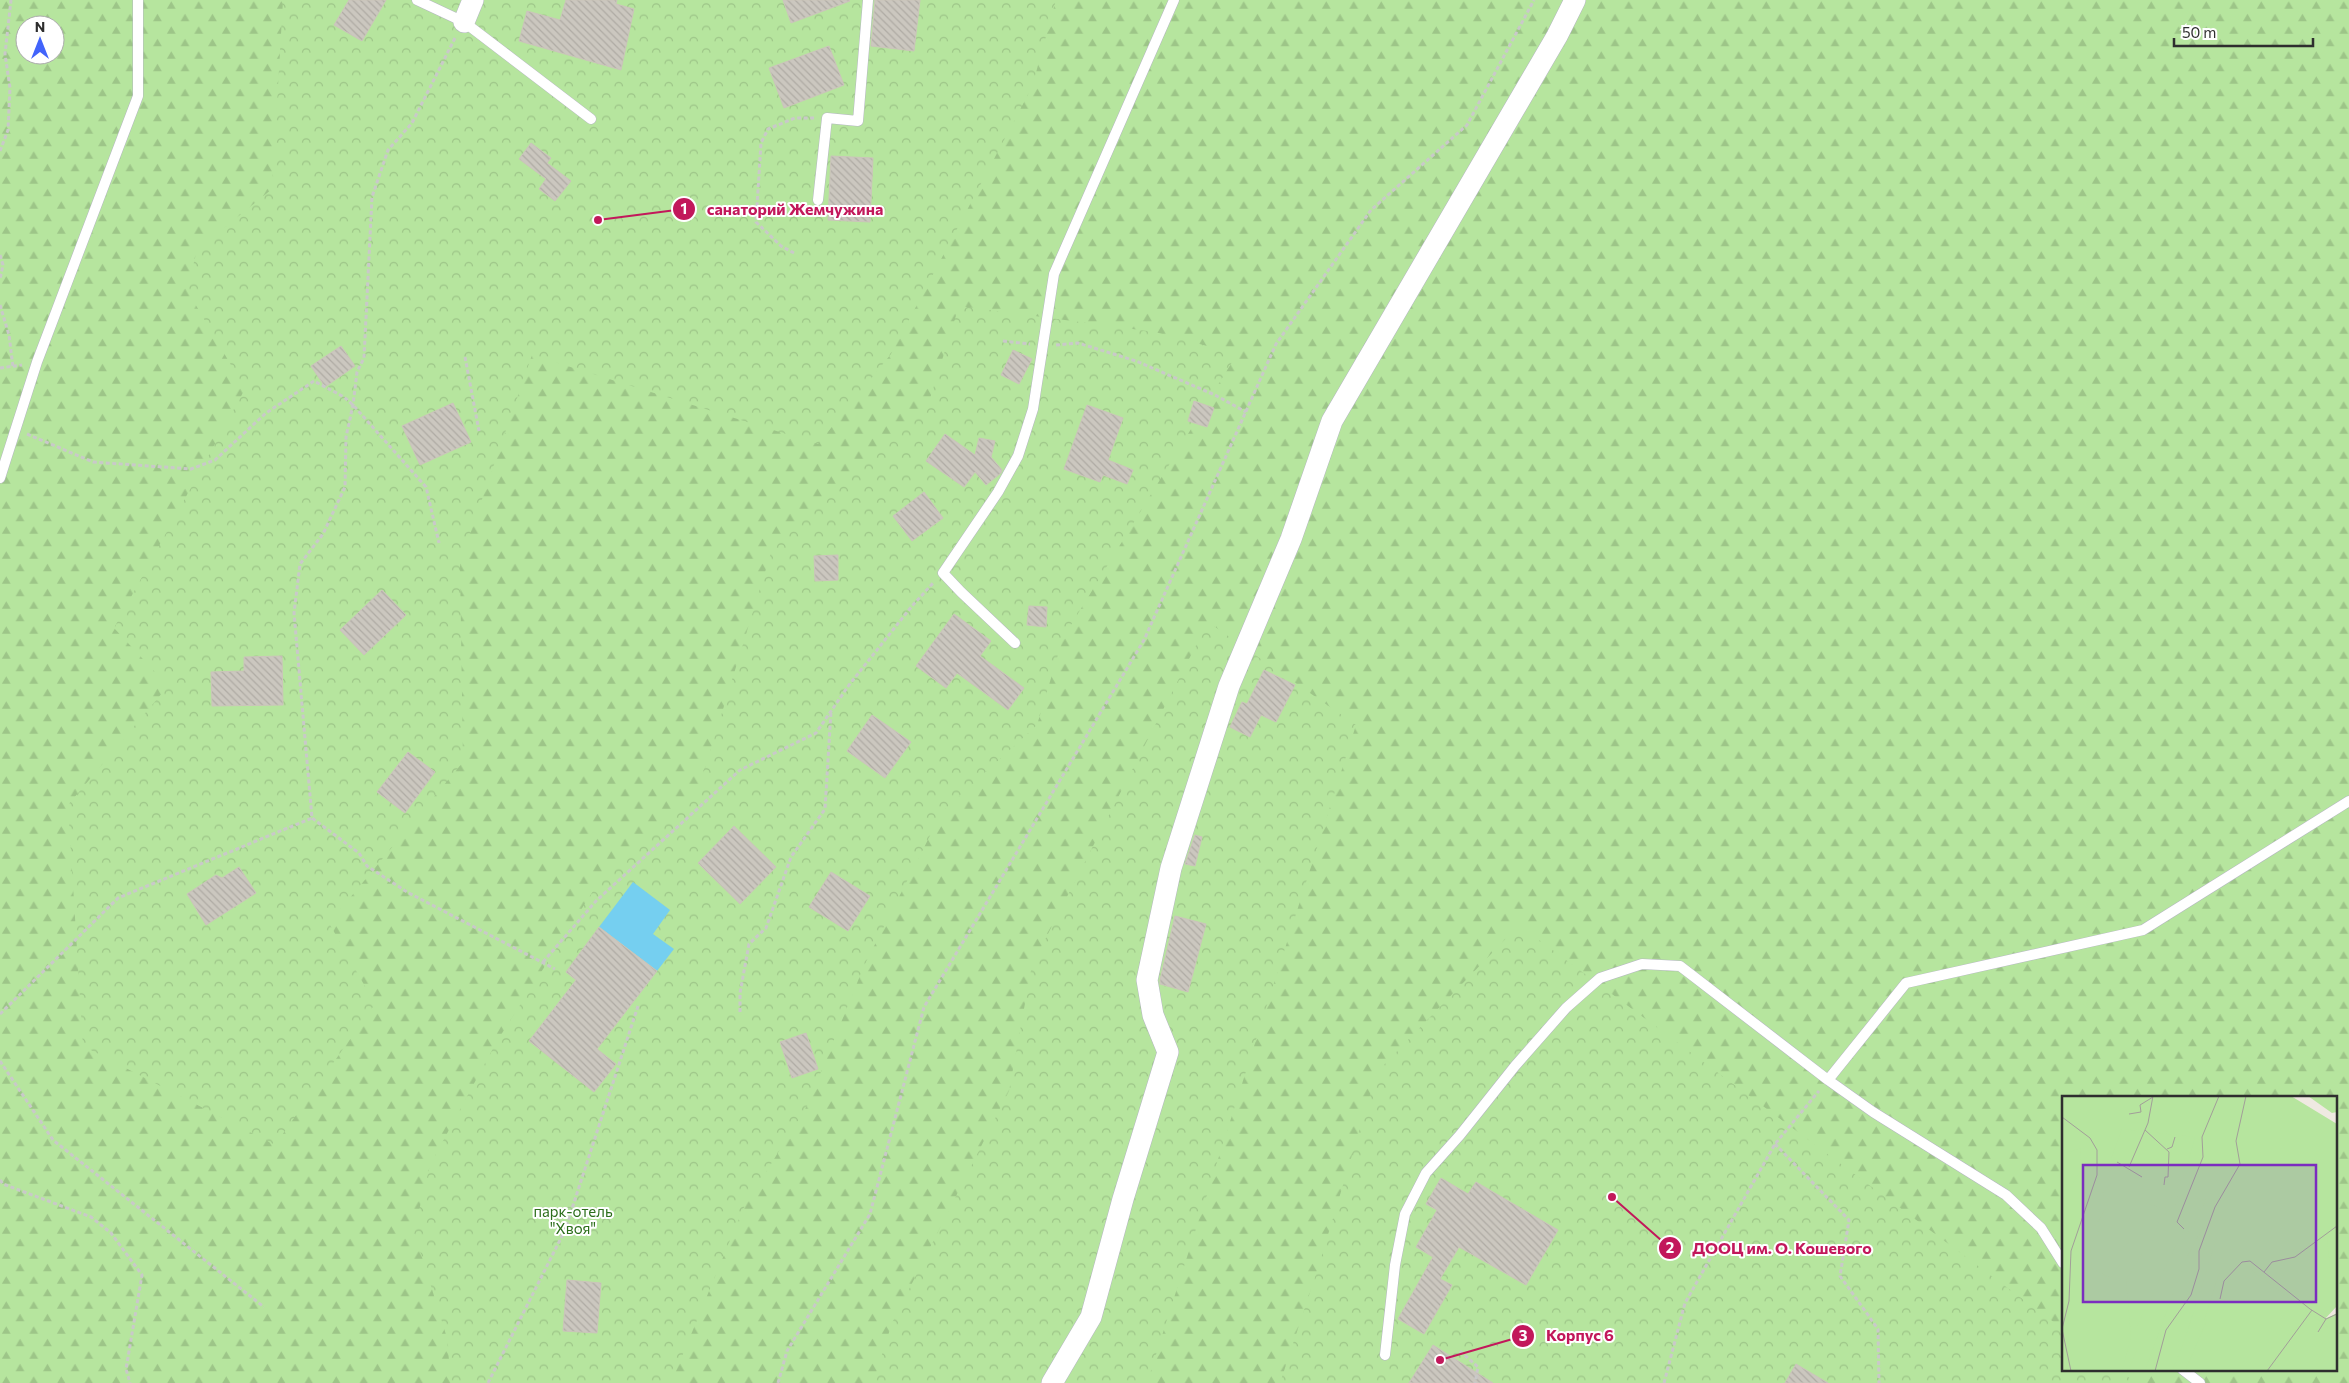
<svg xmlns="http://www.w3.org/2000/svg" width="2349" height="1383" font-family="Commissioner,sans-serif">
<style>
.forest{fill:url(#forest-firs);fill-rule:evenodd}
.park{fill:url(#park-crowns)}
.water{fill:#75cff0}
.building{fill:url(#building-back-hatch);stroke:#cbc5ba}
.lines{fill:none;stroke-linecap:round;stroke-linejoin:round}
.lane-casing{stroke:#b4b7c1;stroke-width:11}
.street-casing{stroke:#b4b7c1;stroke-width:22}
.path{stroke:#c9c9c9;stroke-width:3;stroke-dasharray:4 2.5;stroke-linecap:butt}
.lane{stroke:#fff;stroke-width:10}
.street{stroke:#fff;stroke-width:21}
.labels{text-anchor:middle;stroke-width:4;stroke-linejoin:round;paint-order:stroke}
.park-label{font-size:15px;fill:#2c6e1b;stroke:#fff}
.inset-road{fill:none;stroke:#a29e99;stroke-width:1}
.view{fill:#7b2cbf;fill-opacity:0.15;stroke:#7b2cbf;stroke-width:2.5}
.inset-edge{fill:none;stroke:#2e2e2e;stroke-width:2.5}
.leader{fill:none;stroke:#c2185b;stroke-width:2}
.callout-dot{fill:#c2185b;stroke:#fff;stroke-width:2}
.mark-label{font-size:15px;text-anchor:middle;font-weight:bold;fill:#fff}
.callout-label{font-size:16px;text-anchor:middle;font-weight:bold;fill:#c2185b;stroke:#fff;stroke-width:4;stroke-linejoin:round;paint-order:stroke}
</style>
<defs>
<pattern id="forest-firs" width="22" height="20" patternUnits="userSpaceOnUse" patternTransform="scale(1.25)"><rect width="22" height="20" fill="#b6e59e"/><path d="M5 1l3.5 6h-7zM16 11l3.5 6h-7z" fill="#9dc588"/></pattern>
<pattern id="park-crowns" width="20" height="18" patternUnits="userSpaceOnUse" patternTransform="scale(1.25)"><rect width="20" height="18" fill="#b6e59e"/><path d="M2 6a3 3 0 1 1 6 0M12 15a3 3 0 1 1 6 0" fill="none" stroke="#9dc588"/></pattern>
<pattern id="building-back-hatch" width="6" height="6" patternUnits="userSpaceOnUse" patternTransform="scale(1.25)"><rect width="6" height="6" fill="#cbc7bf"/><path d="M-1 5l2 2M0 0l6 6M5-1l2 2" fill="none" stroke="#afaba4"/></pattern>
</defs>
<rect width="100%" height="100%" fill="#efe9e1"/>
<path class="forest" d="M0,0h2349v1383h-2349zM25,25h30v30h-30zM2063,1097h272v272h-272z"/>
<path class="park" d="M283,0h773l-24,87 -141,267 -73,90 -286,-89 -72,208 3,199 -134,161 46,81 -100,141 -192,-99 -15,-241 100,-119 -54,-58 131,-239 -58,-99 10,-40 75,-61z
M959,306l196,26 82,22 -174,284 -26,87 -95,87 -78,154 -57,140 -64,103 -72,174h-220l-4,-45 -33,-107 16,-66 67,-124 105,-164 96,-86 75,-245 154,-138z
M1208,622l148,103 -209,658h-274l19,-60 117,-232 23,-126z
M1519,925l544,404v40h55l18,14h-856l38,-115 59,-196z"/>
<path class="water" d="M633,882l37,28 -17,24 21,15 -17,22 -58,-44z"/>
<path class="building" d="M349,0h37l-24,41 -28,-16z
M566,0h51l-1,4 18,5 -13,61 -102,-29 8,-30 33,9z
M783,0h66l1,1 -59,22z
M875,0h45l-6,51 -43,-5z
M829,46l15,39 -60,23 -15,-40z
M531,143l20,15 -4,5 24,18 -16,20 -16,-12 7,-10 -27,-20z
M831,156l42,2 -3,64 -42,-2z
M341,346l14,20 -30,21 -14,-21z
M1013,350l19,9 -13,25 -18,-9z
M1194,401l20,7 -7,19 -19,-6z
M453,403l18,39 -51,23 -18,-39z
M1087,405l36,13 -15,42 25,10 -6,14 -24,-9 -3,7 -36,-13z
M945,434l30,21 4,-17 16,3 -4,16 11,13 -1,3 -15,12 -11,-13 -11,15 -38,-26z
M924,492l19,26 -31,23 -19,-25z
M838,555v25l-23,1 -1,-25z
M382,590l24,25 -42,40 -24,-25z
M1029,606l18,1 -1,20 -19,-2z
M954,614l37,27 -11,15 44,32 -16,22 -51,-37 -11,15 -30,-22z
M282,656l1,49 -71,1 -1,-34 33,-1v-14z
M1264,670l31,15 -19,37 -15,-7 -11,22 -20,-10 12,-25 5,2z
M872,715l39,27 -26,36 -38,-27z
M408,752l27,20 -30,41 -28,-21z
M734,826l42,41 -36,37 -42,-41z
M1195,835l7,2 -7,29 -10,-2z
M239,867l17,26 -50,32 -19,-31 29,-19 6,3z
M831,872l39,24 -22,35 -39,-24z
M1175,916l31,8 -18,68 -28,-8v-4z
M599,927l58,44 -60,78 19,15 -22,28 -65,-51 47,-61 -10,-8z
M806,1033l12,36 -26,9 -12,-36z
M1441,1178l27,16 8,-12 82,48 -32,55 -67,-38 -19,32 12,6 -28,49 -26,-15 35,-62 -17,-10 21,-37 -11,-6z
M567,1280l34,3 -4,50 -34,-2z
M1433,1345l60,38h-84z
M1796,1364l32,19h-43z"/>
<g class="lines">
<g class="lane-casing">
<path id="lane" d="M417,0l47,22 127,97
M818,200l9,-82 31,3 10,-121
M0,478l37,-116 101,-266v-96
M1015,643l-54,-51 -18,-19 55,-81 20,-36 15,-47 21,-135 120,-274
M1828,1080l78,-97 237,-53 206,-129
M1385,1355l10,-90 10,-51 21,-41 34,-38 55,-69 51,-58 34,-30 42,-14 38,2 148,114 45,32 133,83 35,33 22,35
M2182,1369l18,14"/>
</g>
<g class="street-casing">
<path id="street" d="M464,22l9,-22
M1052,1383l39,-66 32,-118 45,-147 -15,-37 -6,-35 24,-112 58,-182 62,-147 41,-118 225,-385 18,-36"/>
</g>
<path class="path" d="M455,38l-43,85 -24,27 -16,47 -8,161 -7,14 -4,33 -7,32 -1,50 -22,47 -23,30 -6,49 18,205 47,35 8,13 40,26 148,77
M0,151l8,-21 2,-42 -5,-34 6,-54
M794,253l-13,-7 -25,-24 5,-79 7,-14 27,-11h19
M0,255l3,10 -3,14
M0,305l9,30 4,32
M1003,341l27,3
M1056,345l22,-2 58,18 79,34 31,17
M465,357l14,74
M0,368l22,-3
M27,434l66,28 98,7 24,-9 51,-47 48,-32 30,16 9,8 73,82 13,56
M543,962l53,-61 144,-131 76,-37 33,-48 63,-79 22,-24
M740,1012v-19l9,-49 17,-16 25,-71 34,-48 6,-98
M0,1014l118,-116 194,-80
M0,1061l53,79 211,167
M1775,1144l74,76 -9,56 38,53 1,54
M0,1180l3,4 88,33 20,16 31,42 -16,94 4,14
M1460,1351l18,16 -3,16
M488,1383l77,-153 73,-224
M778,1383l9,-32 83,-137 54,-207 220,-367 132,-296 95,-134 96,-85 67,-125
M1664,1383l21,-80 90,-159 44,-53"/>
<use href="#lane" class="lane"/>
<use href="#street" class="street"/>
</g>
<g class="labels">
<g class="park-label">
<text x="573" y="1217">парк-отель<tspan x="573" dy="17">"Хвоя"</tspan></text>
</g>
</g>
<g transform="translate(2062 1096)">
<rect width="275" height="275" fill="#efe9e1"/>
<path d="M0,0h229l46,28v182l-12,13 12,-6v58h-275zM246,0h29v16l-5,1z" fill="#b6e59e"/>
<path d="M60,33l73,8 -10,37 -21,35 -28,-9 -7,21v20l-13,15 4,8 -9,14 -19,-9 -2,-24 10,-12 -5,-6 13,-23 -6,-10 8,-10 2,-28zM19,52l-1,24 -18,28v-46zM116,99l28,5 -20,37 -10,8 -19,40 -20,41v24l-9,21h-6l9,-34 -5,-57 17,-28 9,-9 8,-24 15,-13zM141,131l14,10 -33,105 -12,29h-27l40,-110zM275,133v61l-6,-14 -4,-38zM172,161l103,77v37h-152l22,-51h-3l16,-49z" fill="#b6e59e"/>
<path class="inset-road" d="M67,18l12,-2 -1,-7 13,-8M0,21l28,21 7,12v25l-26,76 -2,50 -7,28 9,42M83,34l24,22 -1,25h-3l-1,8M105,53l5,-2 3,-10M55,66l25,15M67,71l19,-44 5,-27M122,133l-7,-7 26,-65 -1,-20 17,-41M202,176l8,-10 23,-5 42,-31M158,203l4,-18 18,-19 8,-1 60,48 16,10 11,-5M256,236l8,-13M93,275l11,-41 25,-35 8,-26v-18l16,-44 25,-43 -4,-23 10,-45M205,275l45,-61"/>
<path class="view" d="M21,69h233v137h-233z"/>
<rect width="275" height="275" class="inset-edge"/>
</g>
<path class="leader" d="M598 220L684 209M1612 1197L1670 1248M1440 1360L1523 1336"/>
<g class="callout-dot">
<circle cx="598" cy="220" r="5"/>
<circle cx="1612" cy="1197" r="5"/>
<circle cx="1440" cy="1360" r="5"/>
<circle cx="684" cy="209" r="12"/>
<circle cx="1670" cy="1248" r="12"/>
<circle cx="1523" cy="1336" r="12"/>
</g>
<g class="mark-label">
<text x="684" y="214">1</text>
<text x="1670" y="1253">2</text>
<text x="1523" y="1341">3</text>
</g>
<g class="callout-label">
<text x="795" y="215">санаторий Жемчужина</text>
<text x="1782" y="1254">ДООЦ им. О. Кошевого</text>
<text x="1580" y="1341">Корпус 6</text>
</g>
<g transform="translate(40 40)"><circle r="24" fill="#ffffff" stroke="#ababab"/>
<path d="M0-4L9 19L0 12L-9 19Z" fill="#4264fb"/>
<text y="-8" font-size="14" font-weight="bold" text-anchor="middle" fill="#2e2e2e">N</text>
</g>
<path d="M2174 38v8h139v-8" fill="none" stroke="#2e2e2e" stroke-width="2.5"/>
<text x="2182" y="38" font-size="15" fill="#2e2e2e" stroke="#ffffff" stroke-width="4" paint-order="stroke">50 m</text>
</svg>
